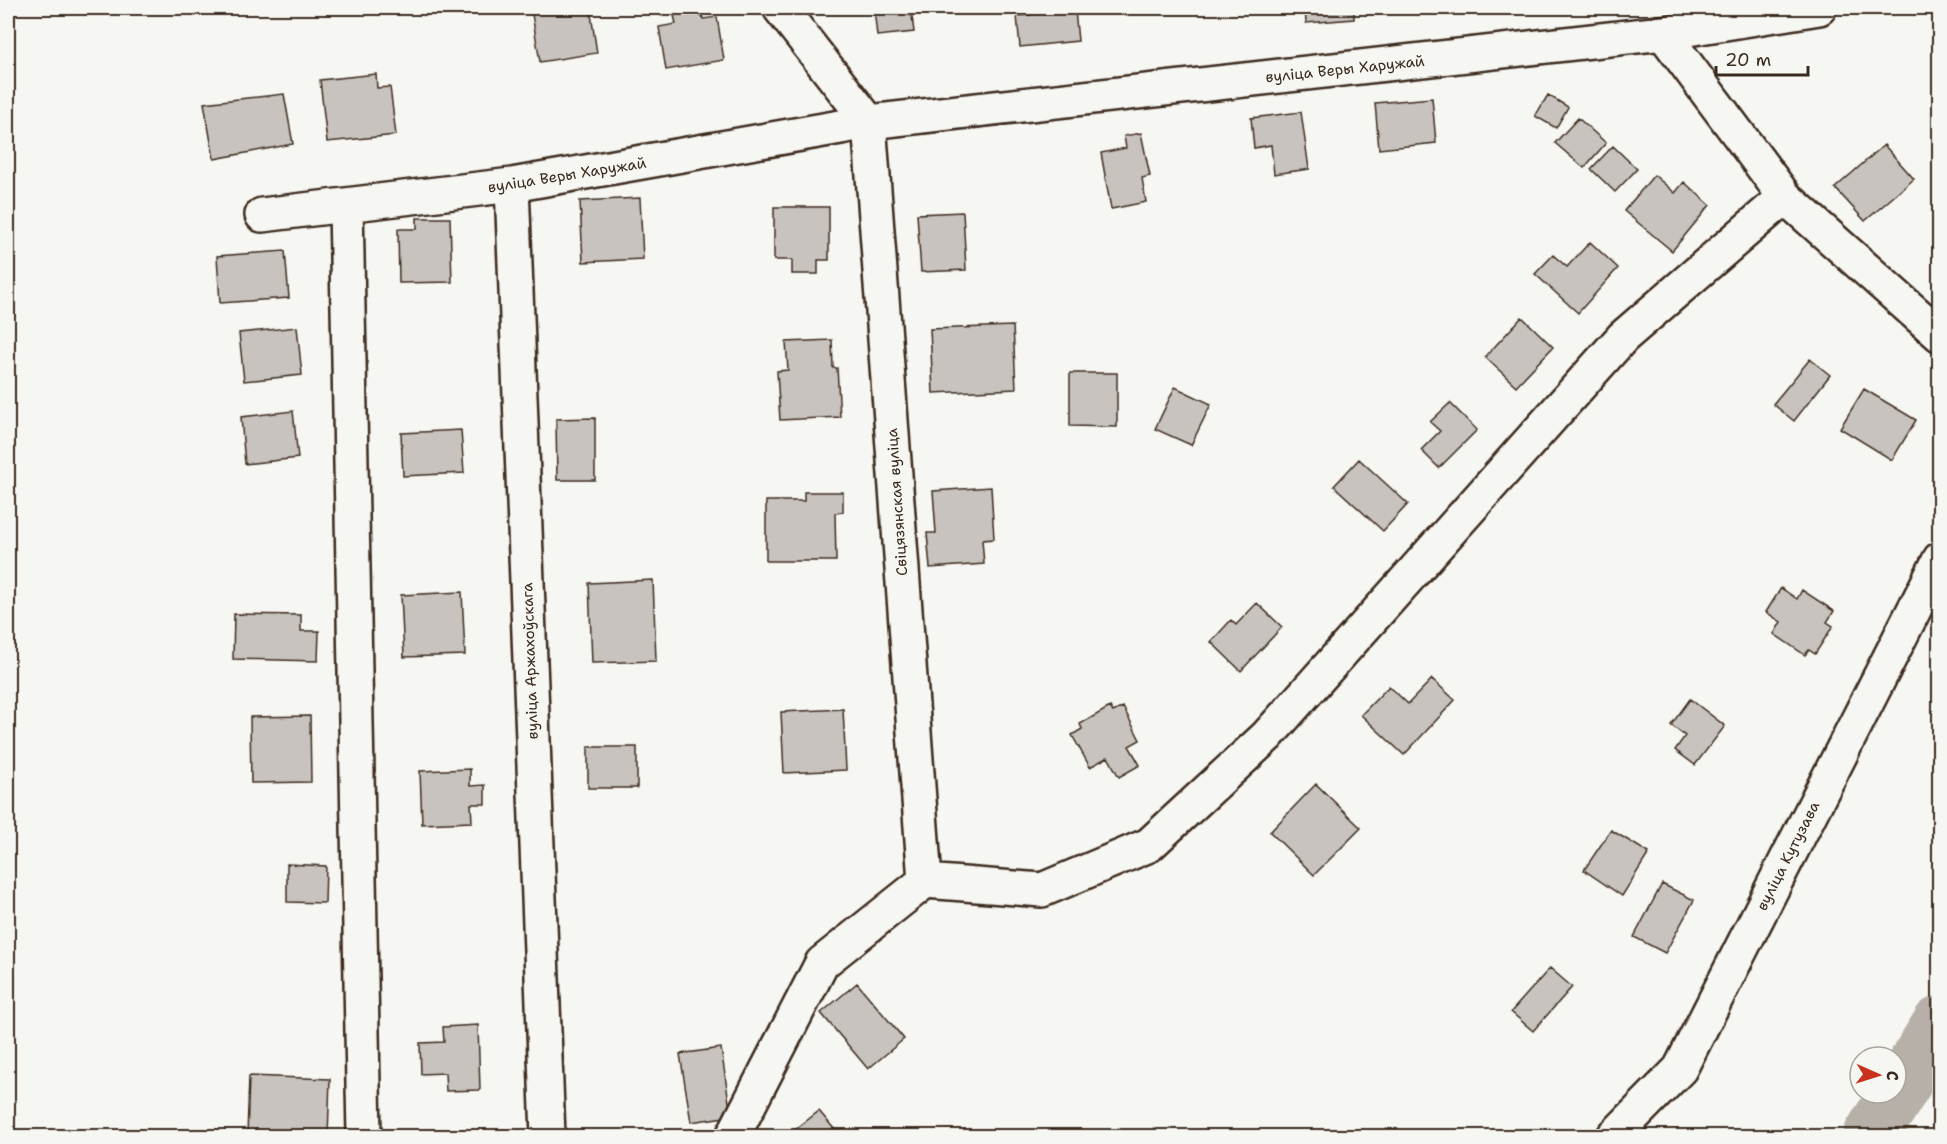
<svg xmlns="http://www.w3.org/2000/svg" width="1947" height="1144" font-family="'Shantell Sans',sans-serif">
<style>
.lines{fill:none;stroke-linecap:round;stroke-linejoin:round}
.river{stroke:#b6b0a9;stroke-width:56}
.building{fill:#c8c3be;stroke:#3b2a1e;stroke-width:1.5}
.minor-casing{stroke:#3b2a1e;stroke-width:38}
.minor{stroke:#f6f6f2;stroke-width:33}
.labels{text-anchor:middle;stroke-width:6;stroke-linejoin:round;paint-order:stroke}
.street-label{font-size:15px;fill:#3b2a1e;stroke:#f6f6f2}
</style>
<rect width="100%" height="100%" fill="#f6f6f2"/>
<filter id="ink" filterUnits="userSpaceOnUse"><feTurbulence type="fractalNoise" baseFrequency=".0167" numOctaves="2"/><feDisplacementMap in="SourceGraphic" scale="12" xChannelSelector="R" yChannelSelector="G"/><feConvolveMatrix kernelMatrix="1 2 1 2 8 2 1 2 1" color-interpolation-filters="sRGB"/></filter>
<g filter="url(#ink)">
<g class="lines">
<path class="river" d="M1871,1136l69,-112"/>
</g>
<path class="building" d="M531,8h59l7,45 -57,9z
M692,8h8l3,11 14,-2 7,43 -58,10 -7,-43 17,-3 -3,-13z
M874,8h37l3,24 -37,4z
M1044,8h19l1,3 11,-1 3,31 -58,6 -3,-31 28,-3z
M1305,8h49v11l-48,4z
M376,74l1,14 13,-1 6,48 -69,7 -7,-62z
M284,94l9,50 -79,15 -10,-56z
M1548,95l20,12 -12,21 -21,-12z
M1432,98l4,45 -57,6 -4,-46z
M1301,112l8,57 -35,5 -3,-29 -17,3 -3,-30z
M1578,118l28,25 -22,25 -29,-25z
M1141,133l9,43 -8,2 4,24 -35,7 -10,-56 25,-5 -2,-12z
M1884,145l30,34 -49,42 -30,-33z
M1613,146l24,23 -22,23 -24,-23z
M1654,175l21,18 9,-11 26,23 -38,46 -48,-40z
M640,198l3,61 -60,3 -3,-61z
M774,207h55v53h-11v14h-26v-14h-18z
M963,212l3,58 -45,2 -4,-58z
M417,218h33l2,64 -53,1 -1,-54h19z
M1590,242l28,26 -40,45 -43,-39 18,-19 14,12z
M285,251l4,47 -69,5 -3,-47z
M1522,317l31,30 -37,39 -31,-29z
M1013,326l3,63 -83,4 -3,-64z
M297,327l5,48 -58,6 -5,-48z
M832,340l1,28h4l3,49 -60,3 -3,-49 11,-1 -2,-28z
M1810,359l20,16 -36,46 -21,-17z
M1070,373h47v54l-47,-1z
M1175,387l36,17 -20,41 -36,-16z
M1864,389l52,31 -24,40 -52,-32z
M1450,403l27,27 -38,38 -18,-18 19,-19 -10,-9z
M293,411l5,47 -53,6 -4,-47z
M595,418v62h-38l-1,-61z
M461,430l3,43 -61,3 -2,-43z
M1359,459l49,45 -25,27 -49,-45z
M991,487l3,52 -12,1 2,24 -54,4 -3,-35h9l-3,-42z
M804,492h39v20l-8,1 1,48h-70v-60h38z
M653,580l3,81 -64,2 -3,-80z
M1781,588l16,11 5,-9 32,21 -7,11 6,4 -18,28 -6,-4 -4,5 -31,-21 7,-12 -15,-10z
M462,592l3,63 -61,2 -3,-62z
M1257,603l25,24 -41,44 -30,-29 20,-22 5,5z
M234,614l67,1v16h18l-1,30 -85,-2z
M1432,679l23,21 -51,55 -43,-40 28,-29 19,18z
M1690,699l35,27 -30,39 -20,-15 10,-14 -14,-11z
M1110,707l3,5 10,-5 17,33 -11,6 11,19 -21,12 -11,-20 -18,10 -18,-32 10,-6 -2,-5z
M843,709l3,61 -62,3 -3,-61z
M310,716l1,66 -60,1 -1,-66z
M588,747h49v41h-49z
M470,769v17l15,-1v19h-14l1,18 -50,2 -2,-53z
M1316,784l45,44 -47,47 -44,-43z
M1611,830l38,23 -27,43 -38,-26z
M287,864l39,2 -1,37 -38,-1z
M1662,884l32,16 -29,53 -31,-16z
M1550,968l22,19 -39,44 -22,-19z
M857,983l47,56 -36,30 -47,-56z
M478,1025l2,65 -34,1 -1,-18 -24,1 -1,-31 24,-1 -1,-15z
M721,1048l10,68 -40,6 -11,-68z
M249,1076l81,3 -2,57h-81z
M819,1111l21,25h-53z
M619,1131v5h-47v-3z"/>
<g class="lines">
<g class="minor-casing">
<path id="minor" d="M780,8l89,114 56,759
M1663,33l122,164 155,138
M512,185l36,951
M346,205l18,931
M262,215l250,-30 357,-63 794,-89 156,-25
M733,1136l89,-173 103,-82 117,9 107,-45 118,-109 356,-399 162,-140
M1614,1136l66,-67 260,-510"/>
</g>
<use href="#minor" class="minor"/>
</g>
</g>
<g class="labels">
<g class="street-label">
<text transform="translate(1345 69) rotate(-6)" y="5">вуліца Веры Харужай</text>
<text transform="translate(567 175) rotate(-9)" y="5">вуліца Веры Харужай</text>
<text transform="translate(897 502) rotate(-94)" y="5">Свіцязянская вуліца</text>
<text transform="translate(530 661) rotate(-92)" y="5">вуліца Аржахоўскага</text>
<text transform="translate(1788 856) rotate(-63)" y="5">вуліца Кутузава</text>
</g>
</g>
<rect width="1947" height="1144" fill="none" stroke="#f6f6f2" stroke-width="30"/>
<rect x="15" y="15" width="1917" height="1114" fill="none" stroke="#3b2a1e" stroke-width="2" filter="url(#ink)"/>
<g transform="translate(1878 1075) rotate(93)"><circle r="28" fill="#f6f6f2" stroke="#aba49d" stroke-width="1.5"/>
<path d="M0-4.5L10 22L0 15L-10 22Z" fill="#c8321e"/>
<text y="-9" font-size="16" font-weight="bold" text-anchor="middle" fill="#3b2a1e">С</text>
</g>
<path d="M1716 66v9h92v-9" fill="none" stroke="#3b2a1e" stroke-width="3"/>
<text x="1725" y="66" font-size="18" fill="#3b2a1e" stroke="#f6f6f2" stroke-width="4.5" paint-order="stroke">20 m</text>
</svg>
